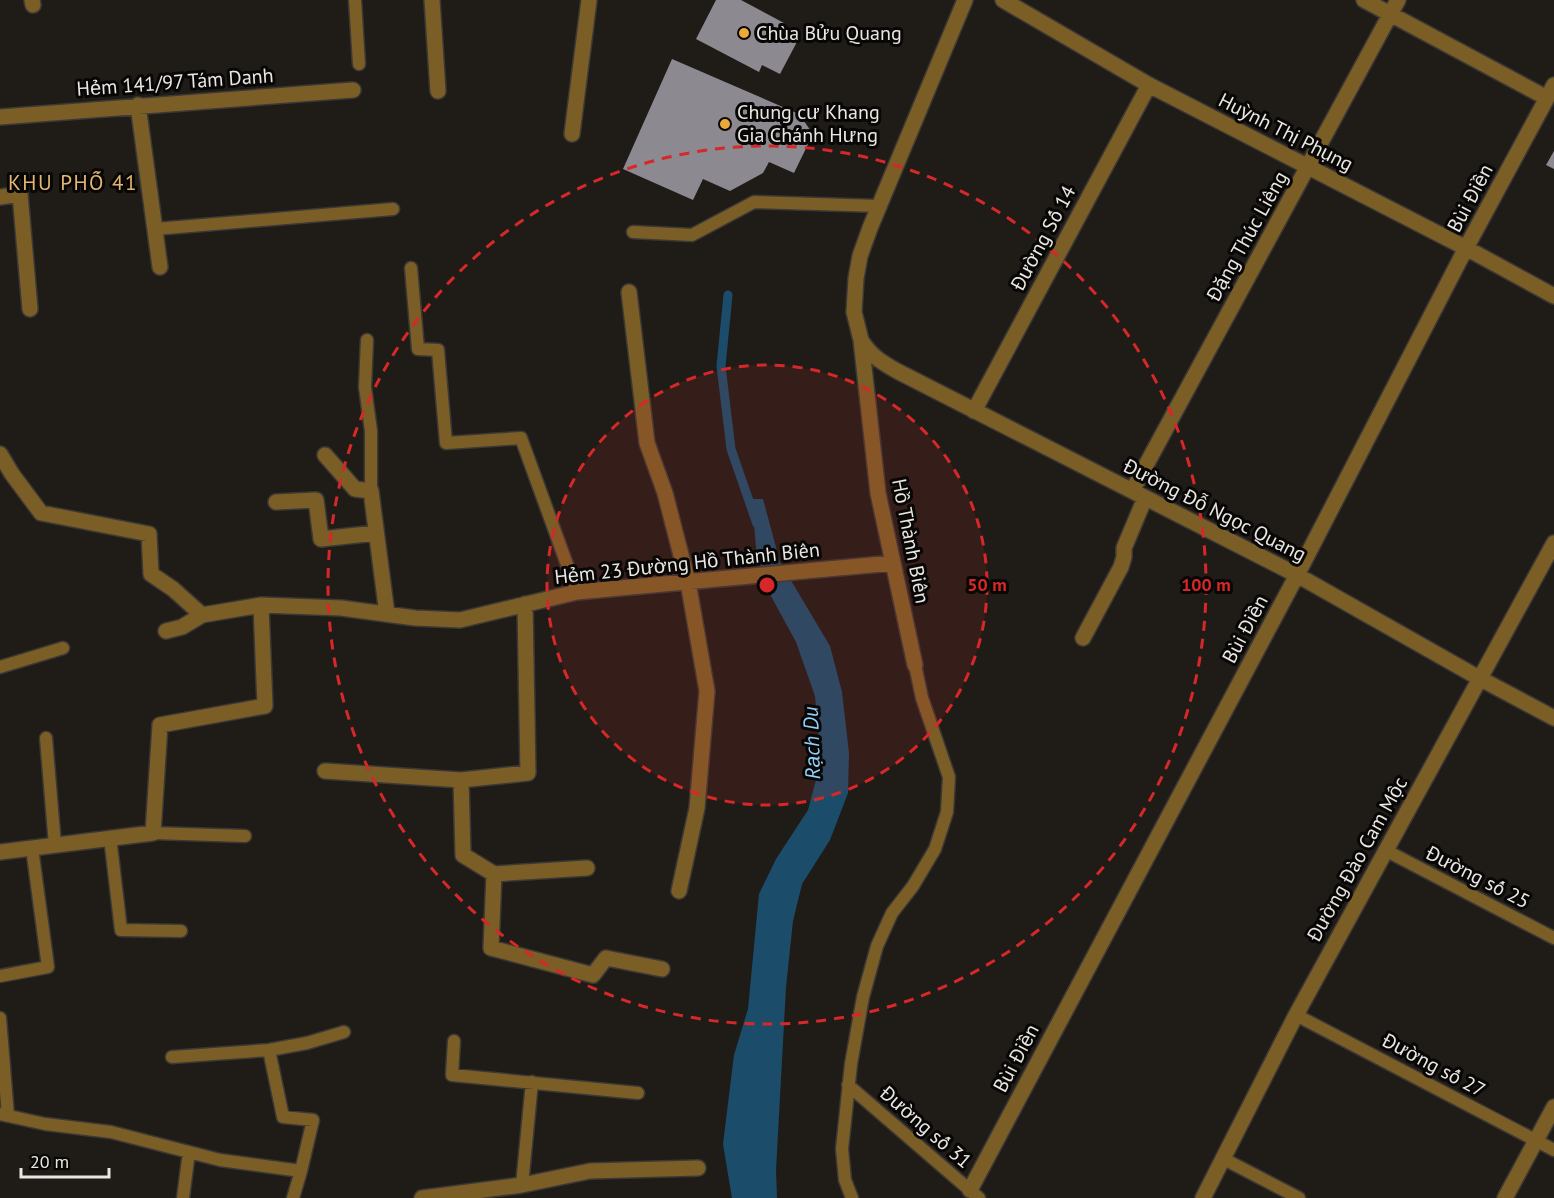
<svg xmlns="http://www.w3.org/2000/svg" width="1554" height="1198" font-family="'PT Sans',sans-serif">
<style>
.water{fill:#1b4d6b}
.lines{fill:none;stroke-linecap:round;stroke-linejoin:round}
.stream{stroke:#1b4d6b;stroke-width:9}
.building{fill:#8c8a90}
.service-casing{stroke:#3b3835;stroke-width:15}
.minor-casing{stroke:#3b3835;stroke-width:18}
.service{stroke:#7b5d26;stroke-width:12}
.minor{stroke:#7b5d26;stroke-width:15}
.ring{fill:none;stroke:#d62828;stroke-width:3;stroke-dasharray:10 8}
.poi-dot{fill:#eba93a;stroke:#080705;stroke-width:2}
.labels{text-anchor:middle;stroke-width:6;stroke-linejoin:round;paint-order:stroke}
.poi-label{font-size:20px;fill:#e9e7e4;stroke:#080705;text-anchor:start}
.street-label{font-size:20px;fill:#e9e7e4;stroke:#080705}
.neighbourhood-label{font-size:21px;letter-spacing:1.5px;fill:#e4b673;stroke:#080705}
.water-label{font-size:21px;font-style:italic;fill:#90d1fd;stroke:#080705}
.centre{fill:#d62828;stroke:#080705;stroke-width:3}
.ring-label{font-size:18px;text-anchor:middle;font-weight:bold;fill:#d62828;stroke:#080705;stroke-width:6;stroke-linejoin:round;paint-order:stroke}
</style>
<rect width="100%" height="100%" fill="#1f1c18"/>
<path class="water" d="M752,499h11l17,63 50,84 12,46 7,61 -1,40 -18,47 -28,44 -9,37 -7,66 -10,183 1,28h-45l-9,-54 11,-89 14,-46 11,-115 17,-35 32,-49 13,-49 -6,-65 -19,-54 -30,-55 -10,-39z"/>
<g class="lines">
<path class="stream" d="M728,295l-7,71 10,83 26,75"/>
</g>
<path class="building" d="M716,0h25l43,23 -2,5 17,10 -19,36 -18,-9 -3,7 -63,-33z
M672,59l127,55 14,20 -19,39 -25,-11 -6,11 -33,18 -27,-12 -10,21 -70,-31z
M1554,151v18l-8,-4z"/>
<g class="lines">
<g class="service-casing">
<path id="service" d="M355,0l4,64
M155,229l238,-20
M633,232l59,3 62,-33 125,4
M411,268l7,81 20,1 8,93 75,-5 56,154
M367,340l-2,47 6,44v60
M0,667l63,-19
M46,738l9,107
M153,833l92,3
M110,837l11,93 60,1
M1385,850l169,88
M0,976l48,-9 -16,-119
M1296,1015l258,135
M0,1018l8,98
M454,1041l-2,34 186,18
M269,1050l38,-7 37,-11
M172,1057l97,-7 14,67 30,3 -12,51
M848,1085l131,113
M0,1114l45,10 66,8 109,28 81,11 -8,27
M1222,1158l77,40
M522,1185l10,-103
M183,1198l6,-46
M852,1198l-7,-18 -3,-31 9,-85 12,-67 14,-51 15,-33 21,-27 22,-37 12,-37 2,-35 -27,-79 -7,-33"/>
</g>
<g class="minor-casing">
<path id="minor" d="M32,0l1,5
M432,0l6,91
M1003,0l146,85 317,163 88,48
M1364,0l183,98
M138,105l22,162
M0,117l353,-27
M572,134l17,-134
M0,197l20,-3 10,115
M629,292l18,151 18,50 23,89 19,109 -10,117 -18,83
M861,340c9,15 20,22 36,31l400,204 182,103 75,40
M974,411l175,-326
M0,454l12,20 29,39 108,21 2,40 22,15 29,26 59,-10 80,3 74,10 45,2 117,-28 316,-29
M325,455l30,34 16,2 16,123
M1132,491l266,-491
M276,502l40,-2 5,39 55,-6
M525,604l3,169 -67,7 2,75 31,19 -3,74 102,27 13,-17 56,11
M166,631l16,-4 20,-12
M1083,638l38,-71 3,-10v-9l21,-50
M915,665l-37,-172 -17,-153 -7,-28 2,-34 4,-22 10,-28 95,-228
M325,771l136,9
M0,852l153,-19 7,-108 105,-19 -4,-101
M494,874l93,-6
M970,1190l327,-615 169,-327 88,-163
M422,1198l100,-13 68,-14 108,-3
M1203,1198l93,-183 258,-472
M1505,1198l49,-91"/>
</g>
<use href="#service" class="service"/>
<use href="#minor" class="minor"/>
</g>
<circle cx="767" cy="585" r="220" fill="#d62828" fill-opacity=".12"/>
<g class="ring">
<circle cx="767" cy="585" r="220"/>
<circle cx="767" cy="585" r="439"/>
</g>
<g class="poi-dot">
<circle cx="744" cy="33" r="6"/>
<circle cx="725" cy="124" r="6"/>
</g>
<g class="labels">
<g class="poi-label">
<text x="756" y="40">Chùa Bửu Quang</text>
<text x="737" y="119">Chung cư Khang<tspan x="737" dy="23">Gia Chánh Hưng</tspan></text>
</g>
<g class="street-label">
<text transform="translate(175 82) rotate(-4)" y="7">Hẻm 141/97 Tám Danh</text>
<text transform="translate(1286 132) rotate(27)" y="7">Huỳnh Thị Phụng</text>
<text transform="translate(1470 198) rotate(-62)" y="7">Bùi Điền</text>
<text transform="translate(1247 236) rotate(-61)" y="7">Đặng Thúc Liêng</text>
<text transform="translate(1043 238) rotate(-62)" y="7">Đường Số 14</text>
<text transform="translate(1215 510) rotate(27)" y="7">Đường Đỗ Ngọc Quang</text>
<text transform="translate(911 541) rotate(79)" y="7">Hồ Thành Biên</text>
<text transform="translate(687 563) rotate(-6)" y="7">Hẻm 23 Đường Hồ Thành Biên</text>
<text transform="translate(1245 629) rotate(-62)" y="7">Bùi Điền</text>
<text transform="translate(1357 859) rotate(-61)" y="7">Đường Đào Cam Mộc</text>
<text transform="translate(1478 877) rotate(27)" y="7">Đường số 25</text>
<text transform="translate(1016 1058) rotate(-62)" y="7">Bùi Điền</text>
<text transform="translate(1434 1065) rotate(28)" y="7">Đường số 27</text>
<text transform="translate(926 1127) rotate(41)" y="7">Đường số 31</text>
</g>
<g class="neighbourhood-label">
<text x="73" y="190">KHU PHỐ 41</text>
</g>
<g class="water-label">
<text transform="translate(812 743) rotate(-92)" y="7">Rạch Du</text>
</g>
</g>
<circle cx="767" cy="585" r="9" class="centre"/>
<g class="ring-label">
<text x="987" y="591">50 m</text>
<text x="1206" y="591">100 m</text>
</g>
<path d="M21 1168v9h88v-9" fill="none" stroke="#e9e7e4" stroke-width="3"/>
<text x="30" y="1168" font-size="18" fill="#e9e7e4" stroke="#080705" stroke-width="4.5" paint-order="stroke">20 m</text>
</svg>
